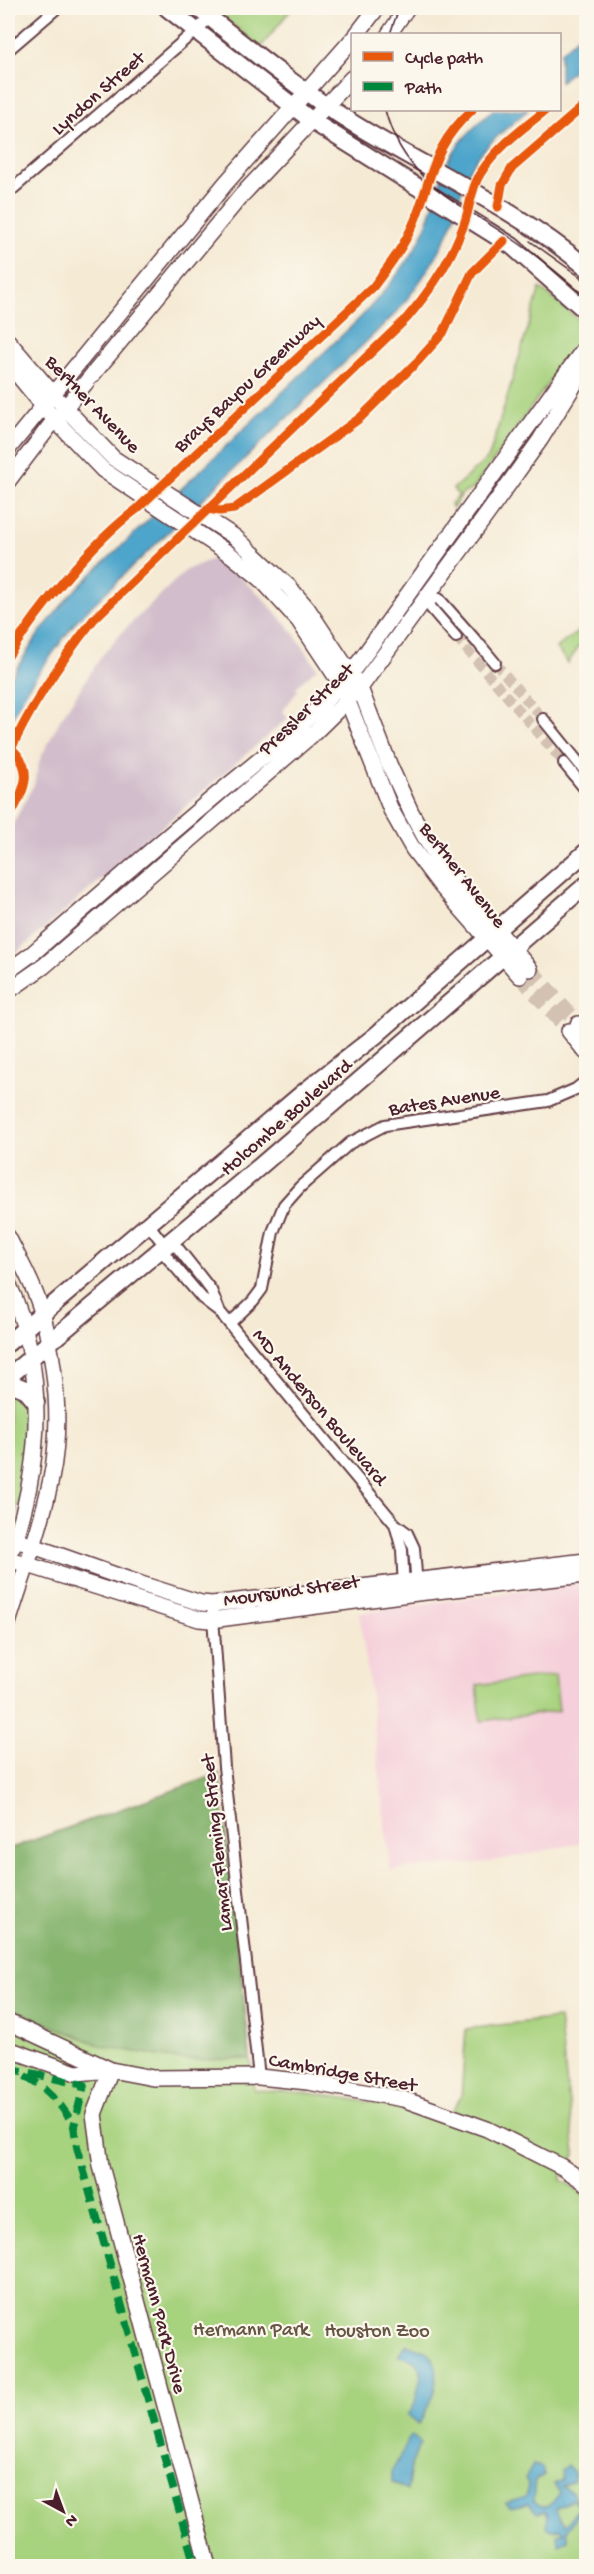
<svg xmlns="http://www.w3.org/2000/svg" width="594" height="2574" font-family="'Gochi Hand',sans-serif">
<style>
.built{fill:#f5cfda}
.industrial{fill:#d1bdcb}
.green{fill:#a7d27e;stroke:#787854;stroke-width:1.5}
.forest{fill:#85b46d;stroke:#686a4c;stroke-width:1.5}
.water{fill:#4ea5cb;stroke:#4c627b;stroke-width:1.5}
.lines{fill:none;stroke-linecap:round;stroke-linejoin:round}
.street-tunnel{stroke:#d3c1b2;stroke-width:10;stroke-dasharray:10 5;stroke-linecap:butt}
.secondary-tunnel{stroke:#d3c1b2;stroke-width:15;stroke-dasharray:15 8;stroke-linecap:butt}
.street-casing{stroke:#643d44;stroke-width:14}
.secondary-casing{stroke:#643d44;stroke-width:18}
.primary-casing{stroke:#643d44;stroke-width:20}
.street{stroke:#fff;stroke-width:10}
.secondary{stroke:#fff;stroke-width:15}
.primary{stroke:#fff;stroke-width:16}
.tram{stroke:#4a1f2b;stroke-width:1.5}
.quiet{stroke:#00873e;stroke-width:8;stroke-dasharray:15 8;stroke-linecap:butt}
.cycleway-casing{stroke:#fbf7ec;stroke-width:13}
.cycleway{stroke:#e8590c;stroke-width:9}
.labels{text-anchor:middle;stroke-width:4.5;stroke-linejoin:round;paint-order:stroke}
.street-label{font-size:20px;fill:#4a1f2b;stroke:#fbf7ec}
.park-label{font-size:20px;fill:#654;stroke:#fbf7ec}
</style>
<rect width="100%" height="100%" fill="#fbf7ec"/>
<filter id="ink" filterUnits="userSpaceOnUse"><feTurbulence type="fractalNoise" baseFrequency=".0167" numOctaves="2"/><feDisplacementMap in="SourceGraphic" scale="12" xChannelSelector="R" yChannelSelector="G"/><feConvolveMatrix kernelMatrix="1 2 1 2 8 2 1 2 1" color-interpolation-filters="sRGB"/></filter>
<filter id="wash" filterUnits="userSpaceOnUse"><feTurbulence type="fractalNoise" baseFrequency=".008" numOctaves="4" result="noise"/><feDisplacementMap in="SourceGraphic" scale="24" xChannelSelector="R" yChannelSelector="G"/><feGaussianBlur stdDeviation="1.35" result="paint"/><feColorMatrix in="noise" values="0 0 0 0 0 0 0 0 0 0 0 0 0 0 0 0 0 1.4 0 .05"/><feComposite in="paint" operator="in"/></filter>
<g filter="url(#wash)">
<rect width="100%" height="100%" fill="#f5ead4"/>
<path class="built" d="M586,1582v260l-98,20 -98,8 -20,-181 -11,-76z"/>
<path class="industrial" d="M217,557l43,38 33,37 24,36 -21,19 2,4 -16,20 6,7 -280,242v-126l26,-50 6,-25 20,-39 41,-63 20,-24 65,-63z"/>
<path class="green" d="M212,8h80l-31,39z
M540,288l40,33 4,6v6l-111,156 -11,5 -9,14 -3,-4 9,-8 -6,-7 36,-32z
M586,626l-2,13 -16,24 -12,-15z
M8,1388l20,14 2,11 -7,74 -15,53z
M555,1675l4,36 -78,10 -4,-36z
M219,1774l35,316c65,1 128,12 191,32l16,-25 5,-68 93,-11 16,137 -15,24 26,18v369h-578v-721l1,4z"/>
<path class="forest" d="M219,1774l31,285 -67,1 -81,-14 -94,-38v-163l1,4z"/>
<path class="water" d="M586,29v30l-26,23v-29z
M493,110h35c-20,17 -41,33 -56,55 -11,17 -12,38 -19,57 -13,33 -34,62 -56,90l-320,308 -51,70 -18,36v-44l30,-47 32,-40 291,-278c22,-24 43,-48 59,-77 12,-23 16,-50 26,-74 10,-23 29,-40 47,-56z
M407,2344c7,4 16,4 22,10 18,17 0,53 -10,70l-11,-9c8,-9 7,-16 10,-26 2,-10 7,-19 -3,-27 -5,-4 -12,-3 -17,-7z
M411,2435l10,8 -10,22 -4,26 -15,-9v-10z
M533,2465l9,2 2,8 -9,5 -2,20c14,13 17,5 27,-7l-6,-9 8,-4 -1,-10 6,-5 7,7v9l-12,5 11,6 1,7 -18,9 4,12 6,5 13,-18 -5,-5 6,-7 6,5v17l-7,-4 -11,16v11l-10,4 -1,-10 8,-2 -5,-3 -8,1 -6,-3 2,-12 -3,-4 -8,2 -8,-9 -18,4 -5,-5 20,-6 2,-14 -3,-4z"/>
</g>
<g filter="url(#ink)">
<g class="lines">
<path class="street-tunnel" d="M456,637l108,126
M495,663l48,56"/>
<path class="secondary-tunnel" d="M530,969l48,55
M520,976l49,55"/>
<g class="street-casing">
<path id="street" d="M8,50l49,-42
M8,193l202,-175
M427,595l12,4 38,43
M427,595l4,13 25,29
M480,645l15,18
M543,719l43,53
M564,763l22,27
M149,1225l16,21 1,10 36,42 17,13 120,146 56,67 12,9 7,15 3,39
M165,1246l12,1 34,43 8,20
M230,1323l23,-22 9,-12 11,-57 11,-27 16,-18 50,-44 35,-18 163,-24 28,-12 10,-8
M395,1524l7,26 2,38
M212,1604l12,163 35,310"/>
</g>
<g class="secondary-casing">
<path id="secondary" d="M357,34l20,-26
M389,34l18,-26
M8,341l57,67 48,50 122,79 53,49 19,22 53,80 29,76 22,48 17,31 20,29 82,97
M8,363l47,57 48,50 128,85 30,24 38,42 42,63 50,126 22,39 28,37 79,90
M8,449l217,-265 127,-144
M8,481l41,-54 192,-231 111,-118
M8,971l25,-18c62,-54 124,-108 187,-161 49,-40 102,-80 140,-131l226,-315
M8,991l36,-25 270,-233 46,-45 133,-182 47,-66 46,-74
M578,1024l8,10
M569,1031l17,21
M8,1237c12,24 28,52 35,79 13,52 19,110 8,163 -10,49 -28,96 -43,144
M8,1283c39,85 34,177 5,264
M16,1540l125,44 60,19 11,1 374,-43
M9,1559l190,60 12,1 206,-27 169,-18
M8,2022l103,48
M8,2049l68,24 35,-3 42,8 106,-1 49,5 95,17 84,30 75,38 24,16
M111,2070l-17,44 7,52 107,400"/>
</g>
<g class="primary-casing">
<path id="primary" d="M167,8l145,113 200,125 74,65
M198,8c50,40 101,82 156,116 77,47 163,85 232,143
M8,1343l296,-251 71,-56 211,-184
M8,1377l243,-203 335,-289
M8,1382l17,7 11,13"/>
</g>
<use href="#street" class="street"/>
<use href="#secondary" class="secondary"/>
<use href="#primary" class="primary"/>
<path class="tram" d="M390,34l9,-26
M385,110c19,72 73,92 129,130 25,17 49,37 72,57
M530,241l56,40"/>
<path class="quiet" d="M8,2068l76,17 -10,41 3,21 118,419
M25,2076c22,11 37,29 49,50"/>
<g class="cycleway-casing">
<path id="cycleway" d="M498,207l4,-22 10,-17 74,-64
M208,509l12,2 14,-2 126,-91 58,-57 25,-28 29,-60 32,-32
M8,656c31,-48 83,-113 129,-147l236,-222c16,-21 32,-42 42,-67 18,-46 18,-75 57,-110
M8,756c22,-50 52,-94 86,-137l313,-301c23,-27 44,-58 56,-91 7,-17 7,-37 17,-53 16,-26 42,-45 66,-64
M8,820c13,-26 30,-48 3,-72"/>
</g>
<use href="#cycleway" class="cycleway"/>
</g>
</g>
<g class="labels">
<g class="street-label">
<text transform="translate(97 92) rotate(-41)" y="7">Lyndon Street</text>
<text transform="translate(246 382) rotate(-43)" y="7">Brays Bayou Greenway</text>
<text transform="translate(94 403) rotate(46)" y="7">Bertner Avenue</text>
<text transform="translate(305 708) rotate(-44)" y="7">Pressler Street</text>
<text transform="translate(464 874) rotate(52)" y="7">Bertner Avenue</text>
<text transform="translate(444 1099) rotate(-9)" y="7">Bates Avenue</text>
<text transform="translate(285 1116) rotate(-41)" y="7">Holcombe Boulevard</text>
<text transform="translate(321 1406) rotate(50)" y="7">MD Anderson Boulevard</text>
<text transform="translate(291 1589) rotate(-8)" y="7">Moursund Street</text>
<text transform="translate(215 1843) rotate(-96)" y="7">Lamar Fleming Street</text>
<text transform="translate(343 2071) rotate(10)" y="7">Cambridge Street</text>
<text transform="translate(161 2313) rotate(75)" y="7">Hermann Park Drive</text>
</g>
<g class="park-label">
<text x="251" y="2335">Hermann Park</text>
<text x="377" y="2336">Houston Zoo</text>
</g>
</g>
<rect width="594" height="2574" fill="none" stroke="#fbf7ec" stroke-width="30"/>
<rect x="351" y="33" width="210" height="78" fill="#fbf7ec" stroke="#b4a19f" stroke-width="1.5"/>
<rect x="363" y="52" width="30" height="9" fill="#e8590c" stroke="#b4a19f" stroke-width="1.5"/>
<text x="405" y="63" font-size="18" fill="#4a1f2b">Cycle path</text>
<rect x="363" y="82" width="30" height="9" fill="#00873e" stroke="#b4a19f" stroke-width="1.5"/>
<text x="405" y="93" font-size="18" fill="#4a1f2b">Path</text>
<g transform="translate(63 2511) rotate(139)" stroke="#fbf7ec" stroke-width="4.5" paint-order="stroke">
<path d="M0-4.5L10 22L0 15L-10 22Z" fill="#4a1f2b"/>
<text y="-9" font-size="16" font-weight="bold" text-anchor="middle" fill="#4a1f2b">N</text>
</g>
</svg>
